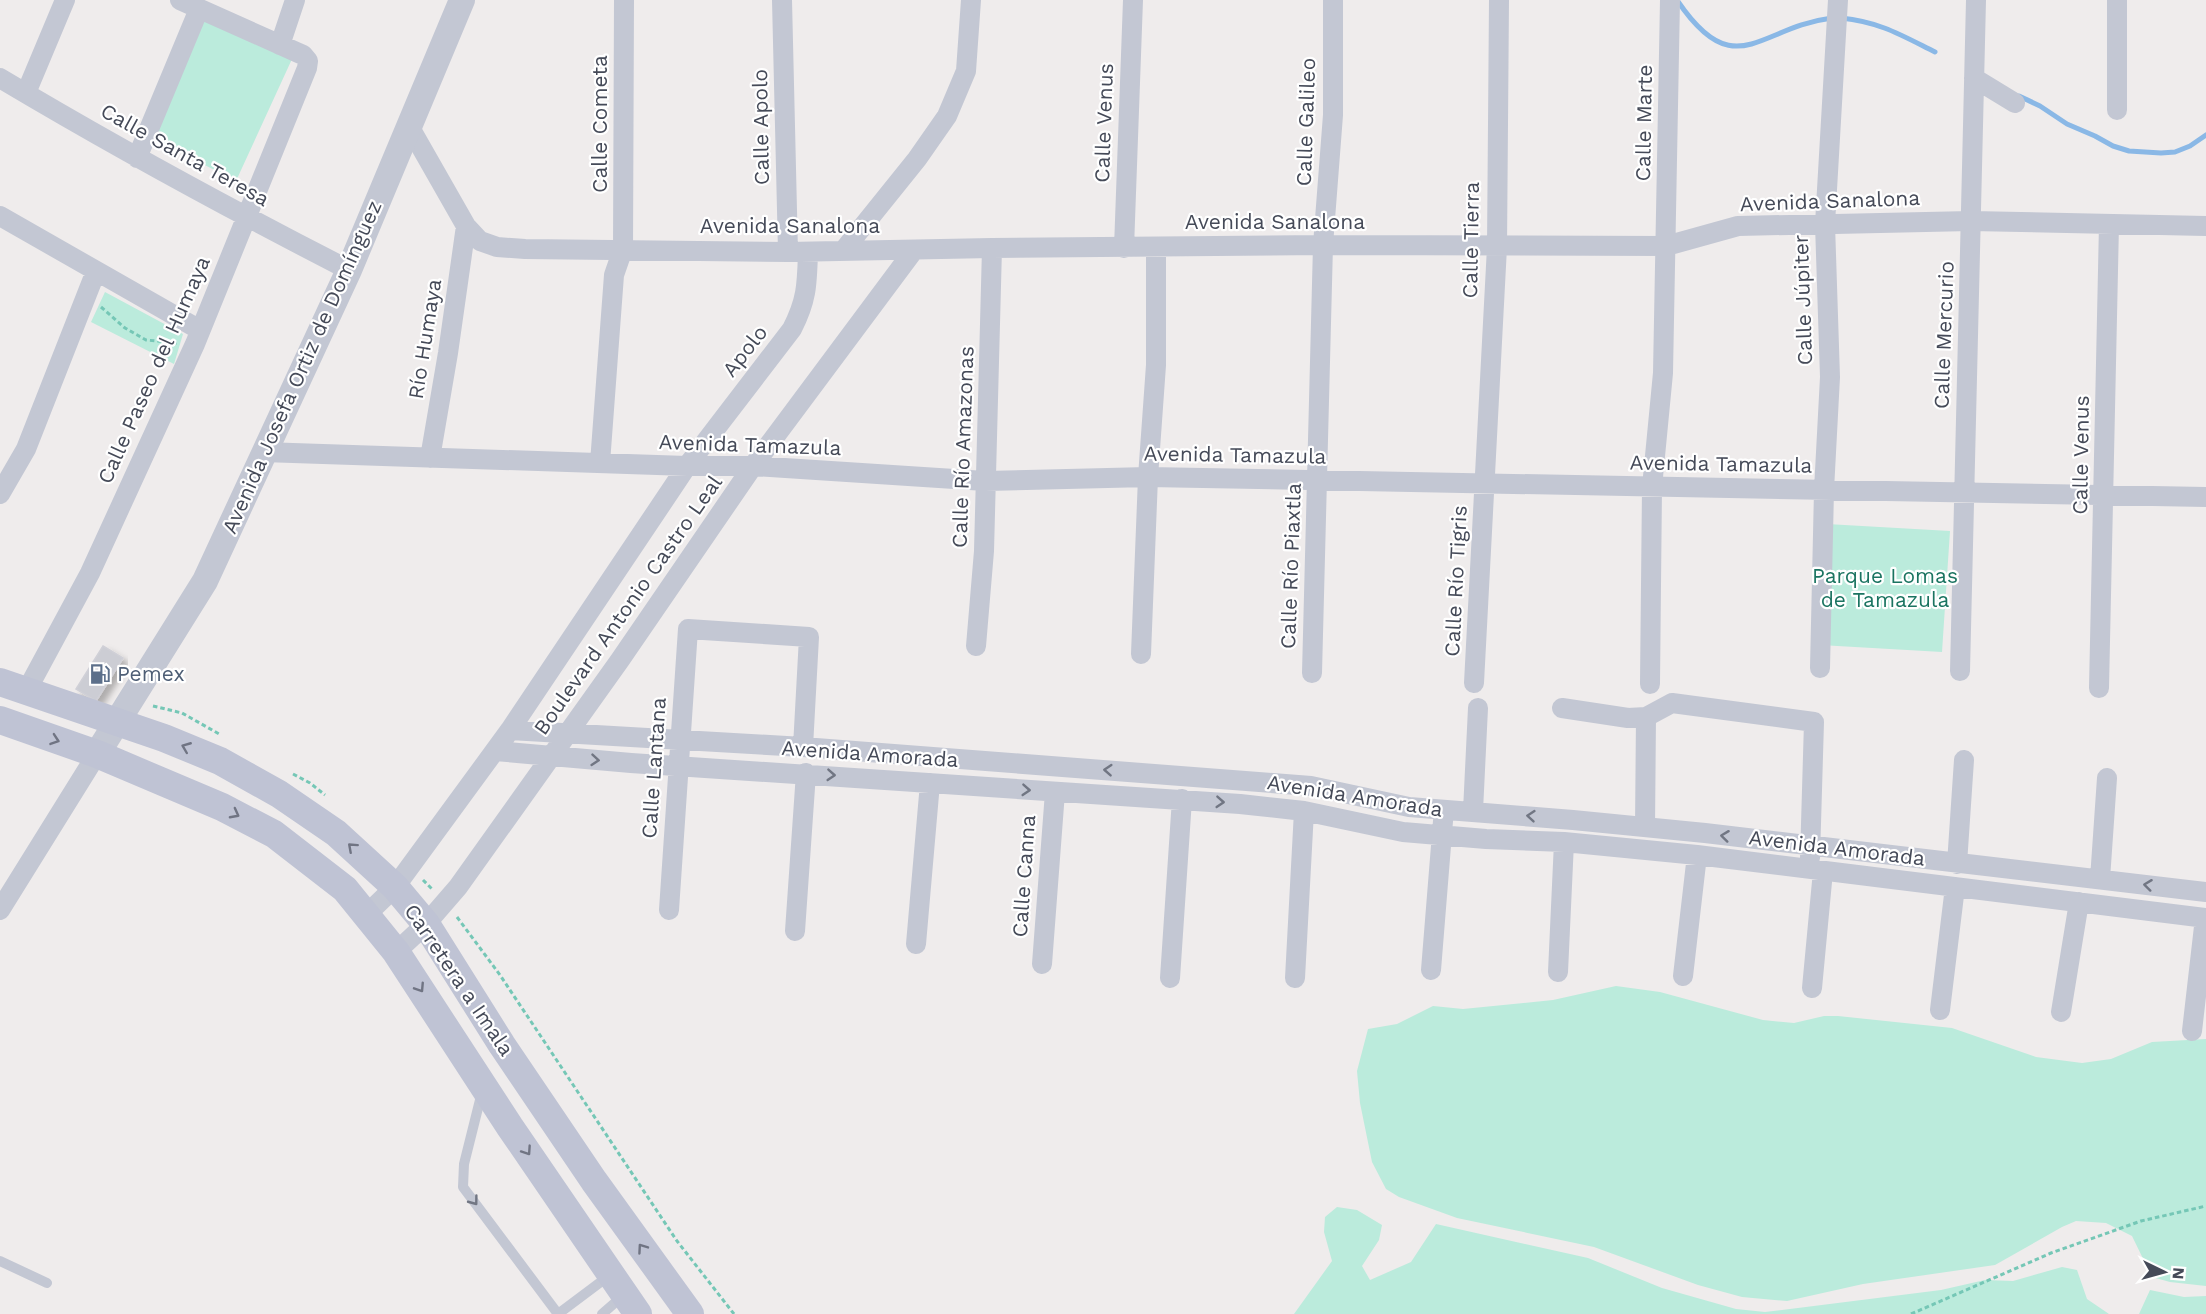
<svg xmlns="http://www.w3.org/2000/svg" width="2206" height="1314" font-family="'Work Sans',sans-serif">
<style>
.green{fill:#bbebdc}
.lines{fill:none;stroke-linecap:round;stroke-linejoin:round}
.stream{stroke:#8ab8e6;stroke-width:5}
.building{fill:#cccdd4;stroke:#d0d0d7;stroke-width:1.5;filter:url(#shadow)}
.path{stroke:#75c7b6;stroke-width:3;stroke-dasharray:4.5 3;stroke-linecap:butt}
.service{stroke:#c3c7d3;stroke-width:10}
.minor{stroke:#c3c7d3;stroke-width:20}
.tertiary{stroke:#c3c7d3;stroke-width:26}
.secondary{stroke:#bfc3d4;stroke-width:28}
.oneway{stroke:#707483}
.oneway2{stroke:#717683}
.labels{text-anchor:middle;stroke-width:4.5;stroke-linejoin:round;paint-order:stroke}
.street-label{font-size:21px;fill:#454a58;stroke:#fff}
.park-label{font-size:21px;fill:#1b7461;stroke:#fff}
.service-label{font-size:21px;fill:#4e5e75;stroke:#fff;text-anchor:start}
</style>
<defs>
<filter id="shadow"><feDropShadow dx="5.5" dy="5.5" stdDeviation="3" flood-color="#0004"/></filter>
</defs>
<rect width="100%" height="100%" fill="#efecec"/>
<path class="green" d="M193,14l99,45 -56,122 -94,-48z
M105,292l78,42 -9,30 -83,-42z
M1827,524l123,7 -8,121 -122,-7z
M1616,986l44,6 103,28 31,3 30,-7h14l114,12 84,29 46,6 29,-4 41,-17 54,-3v247l-36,-4 -18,-5 -20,-41 -26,-13 -30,-2 -14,6 -67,38 -132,19 -76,17 -45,-4 -44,-12 -104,-38 -137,-29 -58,-21 -13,-8 -14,-27 -12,-59 -3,-32 11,-42 29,-5 36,-18 30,3 90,-9z
M1337,1207l20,3 25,15 -3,15 -17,26 8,14 41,-18 25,-38 152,34 74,30 74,21 29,3 176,-22 44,-10 28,1 49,-14 15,3 10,29 22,15h-815l38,-53 -8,-29 1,-15z
M2150,1290l34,7 22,-1v18h-67z"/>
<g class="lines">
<path class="stream" d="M1677,0c58,86 82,27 155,18
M1841,18c39,4 60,17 94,34
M2019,96l21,10 27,18 28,12 18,10 16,5 32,2 14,-1 15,-6 16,-11"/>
</g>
<path class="building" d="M103,646l20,12 -27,43 -20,-12z"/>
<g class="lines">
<path class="path" d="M101,307l24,21 21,12 31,3
M153,706l29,7 39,22
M293,774l17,9 15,12
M423,880l10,10
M457,917l43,58 177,266 57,73
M1911,1314l140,-61 90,-32 65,-15"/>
<path class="service" d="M482,1092l-18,72 -1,23 95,127
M0,1261l47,22
M558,1314l52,-39
M602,1314l23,-20"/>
<path class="minor" d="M782,0l6,252
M280,45l15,-45
M0,78c114,68 230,131 349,192
M1974,78l41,25
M26,93l39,-93
M2117,110v-110
M409,126l57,100 14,15 17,6 28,2 263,3 204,-4 331,-3 343,1 72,-20 233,-5 235,5
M137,158l62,-149
M0,216l200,114
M1124,248l9,-248
M843,251l74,-92 30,-43 19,-45 5,-71
M263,452l424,14h66l232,15 163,-4 1058,20
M430,458l18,-105 18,-127
M600,463l14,-188 9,-26 1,-249
M0,494l26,-45 70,-178
M976,646l8,-95 8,-303
M1141,654l7,-177 8,-112v-118
M1820,668l4,-178 6,-113 -5,-153 13,-224
M1960,671l16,-671
M1312,673l11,-428 10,-130v-115
M1474,683l23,-436 2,-247
M1650,684l2,-197 11,-114 7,-373
M2099,688l10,-464
M27,690l63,-117 105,-229 112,-276 1,-7 -5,-6 -123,-55
M1562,708l66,10 18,-1 26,-14 142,19 -4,136
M510,730l293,17 508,39 98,21 164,13 132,13 501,59
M495,751l136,12 609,41 64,7 99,21 83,7 78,3 133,13 509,63
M1473,811l5,-103
M1645,827l1,-110
M1957,864l7,-104
M2100,879l7,-101
M0,910l97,-156
M669,910l19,-281 121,8 -6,110
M367,914l28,-27 115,-157 177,-264 105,-137c15,-29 15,-45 16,-77
M795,931l11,-158
M916,944l14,-161
M396,952l30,-28 32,-37 162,-227 133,-194 161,-216
M1042,964l13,-172
M1431,970l12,-149
M1558,972l6,-130
M1683,976l14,-121
M1170,978l12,-179
M1295,978l9,-167
M1812,988l11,-117
M1940,1010l15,-123
M2061,1012l18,-110
M2192,1031l13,-113"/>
<path class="tertiary" d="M97,754l108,-173 144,-311 113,-270"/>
<path class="secondary" d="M0,682l164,56 56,23 59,33 57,39 59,54 31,37 76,121 92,136 96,133
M0,720l97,34 125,53 52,27 71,55 51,63 114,175 128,187"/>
</g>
<defs><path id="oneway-chevron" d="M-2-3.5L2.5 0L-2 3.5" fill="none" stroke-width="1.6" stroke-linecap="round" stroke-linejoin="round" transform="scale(1.5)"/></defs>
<g class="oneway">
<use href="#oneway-chevron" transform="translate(55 740) rotate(19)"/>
<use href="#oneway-chevron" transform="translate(186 747) rotate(-158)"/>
<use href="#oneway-chevron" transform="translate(235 814) rotate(28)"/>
<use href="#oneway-chevron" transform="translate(352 847) rotate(-138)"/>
<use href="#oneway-chevron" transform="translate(420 988) rotate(57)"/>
<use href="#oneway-chevron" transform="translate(527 1151) rotate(56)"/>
<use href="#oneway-chevron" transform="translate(642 1248) rotate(-125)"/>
</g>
<g class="oneway2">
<use href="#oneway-chevron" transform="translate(595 760) rotate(5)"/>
<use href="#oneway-chevron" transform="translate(1108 770) rotate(-176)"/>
<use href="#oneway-chevron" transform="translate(831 775) rotate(4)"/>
<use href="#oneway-chevron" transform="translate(1026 790) rotate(4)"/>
<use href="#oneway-chevron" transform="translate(1220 802) rotate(4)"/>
<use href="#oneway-chevron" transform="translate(1531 816) rotate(-175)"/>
<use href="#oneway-chevron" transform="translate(1725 836) rotate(-173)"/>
<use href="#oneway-chevron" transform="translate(2148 885) rotate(-173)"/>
<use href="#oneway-chevron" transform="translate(474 1201) rotate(53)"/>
</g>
<defs>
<g id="fuel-bare" transform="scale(1.62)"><path d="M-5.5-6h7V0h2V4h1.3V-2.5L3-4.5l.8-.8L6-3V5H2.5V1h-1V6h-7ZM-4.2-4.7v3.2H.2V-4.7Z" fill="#5c6f8a" stroke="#fff" stroke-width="2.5" paint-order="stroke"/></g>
</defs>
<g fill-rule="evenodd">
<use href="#fuel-bare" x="100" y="674"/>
</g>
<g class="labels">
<g class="street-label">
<text transform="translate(1306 122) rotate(-88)" y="7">Calle Galileo</text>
<text transform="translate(1104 123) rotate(-88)" y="7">Calle Venus</text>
<text transform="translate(1644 123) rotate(-89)" y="7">Calle Marte</text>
<text transform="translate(600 124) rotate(-90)" y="7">Calle Cometa</text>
<text transform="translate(761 127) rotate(-91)" y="7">Calle Apolo</text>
<text transform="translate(185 155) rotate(29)" y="7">Calle Santa Teresa</text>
<text transform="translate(1830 201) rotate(-2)" y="7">Avenida Sanalona</text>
<text x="1275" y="229">Avenida Sanalona</text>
<text x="790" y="233">Avenida Sanalona</text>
<text transform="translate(1471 240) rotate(-89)" y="7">Calle Tierra</text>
<text transform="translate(1803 300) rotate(-92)" y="7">Calle Júpiter</text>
<text transform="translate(1944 335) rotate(-88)" y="7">Calle Mercurio</text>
<text transform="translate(425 339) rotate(-81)" y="7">Río Humaya</text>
<text transform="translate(745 351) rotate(-52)" y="7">Apolo</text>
<text transform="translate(302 367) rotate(-66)" y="7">Avenida Josefa Ortiz de Domínguez</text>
<text transform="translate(154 370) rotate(-66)" y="7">Calle Paseo del Humaya</text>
<text transform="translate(750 445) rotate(2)" y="7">Avenida Tamazula</text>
<text transform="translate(963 447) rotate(-88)" y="7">Calle Río Amazonas</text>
<text transform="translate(1235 455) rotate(1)" y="7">Avenida Tamazula</text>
<text transform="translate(2081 455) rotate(-89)" y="7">Calle Venus</text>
<text transform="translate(1721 464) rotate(1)" y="7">Avenida Tamazula</text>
<text transform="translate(1291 566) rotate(-88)" y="7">Calle Río Piaxtla</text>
<text transform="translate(1456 581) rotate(-87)" y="7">Calle Río Tigris</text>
<text transform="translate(628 605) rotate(-55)" y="7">Boulevard Antonio Castro Leal</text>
<text transform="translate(870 754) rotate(4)" y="7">Avenida Amorada</text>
<text transform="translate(654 768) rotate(-86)" y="7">Calle Lantana</text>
<text transform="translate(1355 796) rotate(9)" y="7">Avenida Amorada</text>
<text transform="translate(1837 848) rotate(7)" y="7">Avenida Amorada</text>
<text transform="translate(1024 876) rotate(-86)" y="7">Calle Canna</text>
<text transform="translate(459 980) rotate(56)" y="7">Carretera a Imala</text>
</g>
<g class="park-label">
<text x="1885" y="583">Parque Lomas<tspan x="1885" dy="24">de Tamazula</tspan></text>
</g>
<g class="service-label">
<text x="117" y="681">Pemex</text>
</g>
</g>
<g transform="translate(2164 1272) rotate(95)" stroke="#ffffff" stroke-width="4.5" paint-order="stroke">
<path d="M0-4.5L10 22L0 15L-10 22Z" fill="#454a58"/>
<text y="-9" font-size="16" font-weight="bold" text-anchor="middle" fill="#454a58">N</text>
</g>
</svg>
